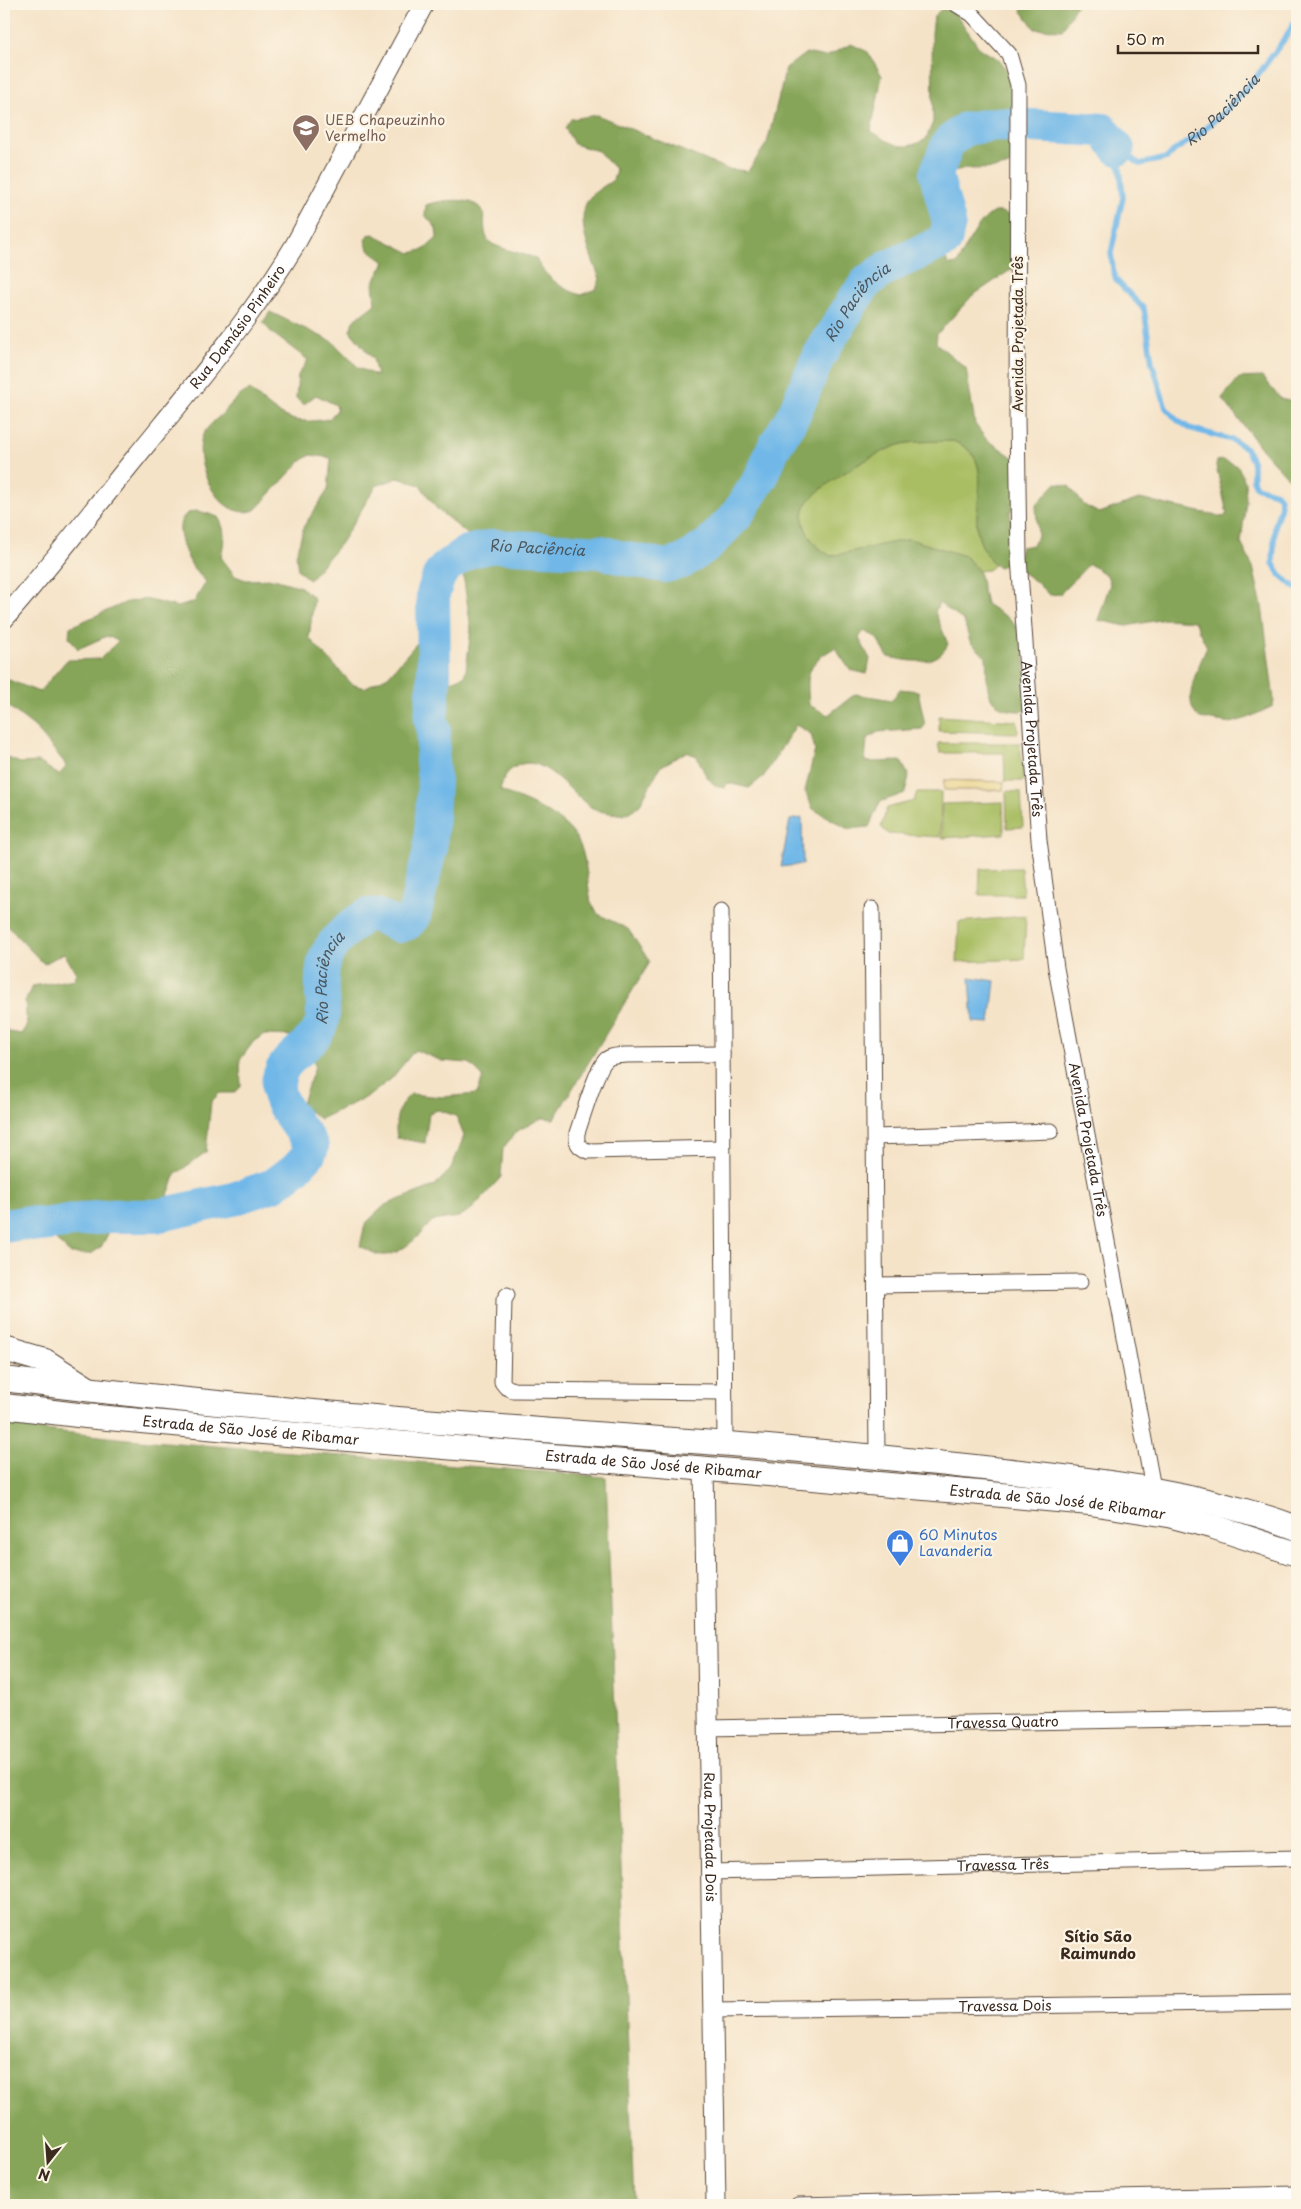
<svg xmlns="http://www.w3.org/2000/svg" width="1301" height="2209" font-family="'Playpen Sans',sans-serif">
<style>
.green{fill:#a9be63;stroke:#727440}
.forest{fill:#86a559;stroke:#60683c}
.sand{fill:#eeda9e;stroke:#94825e}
.water{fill:#71b8e8;stroke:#567183}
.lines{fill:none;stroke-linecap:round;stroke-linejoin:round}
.stream{stroke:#71b8e8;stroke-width:5.5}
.river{stroke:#71b8e8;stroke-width:34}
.minor-casing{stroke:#574638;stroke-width:17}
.tertiary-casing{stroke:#574638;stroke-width:21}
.primary-casing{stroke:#574638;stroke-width:26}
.minor{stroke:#fff;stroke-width:15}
.tertiary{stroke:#fff;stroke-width:19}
.primary{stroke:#fff;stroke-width:24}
.labels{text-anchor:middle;stroke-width:4.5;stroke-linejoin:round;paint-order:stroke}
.education-label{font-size:14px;fill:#785e54;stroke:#fcf5e5;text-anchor:start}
.street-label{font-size:14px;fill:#3b2a1e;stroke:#fcf5e5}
.shop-label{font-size:14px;fill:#366cbe;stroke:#fcf5e5;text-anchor:start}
.water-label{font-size:15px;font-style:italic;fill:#4b555b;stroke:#fcf5e5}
.neighbourhood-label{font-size:15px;font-weight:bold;fill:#3b2a1e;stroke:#fcf5e5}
</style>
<rect width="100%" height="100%" fill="#fcf5e5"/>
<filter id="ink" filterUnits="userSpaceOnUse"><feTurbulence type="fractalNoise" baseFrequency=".02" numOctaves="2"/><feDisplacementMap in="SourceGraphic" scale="10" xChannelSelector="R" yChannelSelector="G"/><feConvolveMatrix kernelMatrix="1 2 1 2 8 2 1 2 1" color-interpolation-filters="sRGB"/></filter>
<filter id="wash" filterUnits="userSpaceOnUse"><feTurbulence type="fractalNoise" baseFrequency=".0096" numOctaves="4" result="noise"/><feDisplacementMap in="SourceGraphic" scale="20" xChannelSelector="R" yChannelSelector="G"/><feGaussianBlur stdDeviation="1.12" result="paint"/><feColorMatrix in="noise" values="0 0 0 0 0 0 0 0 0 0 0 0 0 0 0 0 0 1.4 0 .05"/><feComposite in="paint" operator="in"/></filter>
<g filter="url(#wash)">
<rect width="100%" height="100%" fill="#f5e3c8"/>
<path class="green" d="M953,441c40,15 23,54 24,85 0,15 9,28 17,39l-6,5 -9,1 -14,-15 -56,-17 -78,17c-18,-9 -37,-34 -23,-54 13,-18 67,-49 88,-56 15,-6 41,-4 57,-5z
M939,716l78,5 1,12 -79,-2z
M938,743h82l4,38h-19l-1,-28h-64z
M1006,791l15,1 2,35 -16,1z
M917,792h24l-1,45 -52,-3 -7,-7 6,-19 27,-7z
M1003,802l1,32 -62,4v-34z
M1021,868l2,27h-44l1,-26z
M1026,916l-2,43 -67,3 2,-40z"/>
<path class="forest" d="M1022,4h55l-15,26 -27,-1 -14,-19z
M941,9l9,1 8,7 22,32 18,10 20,26 -3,77c-19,11 -42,4 -63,9 -4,5 -8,10 -10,17 -3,18 -2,62 7,77l8,-1c7,-13 24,-50 39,-52 7,-1 13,3 18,6l1,49 -43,29 -35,38 -1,9 30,25 9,56 11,15 40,27 -2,27 -14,19 4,27 -8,25 -7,3c-6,-2 -8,-6 -11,-11 -5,-7 -11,-20 -11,-29 -2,-32 17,-71 -24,-86 -16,1 -43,-1 -57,5 -21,7 -75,38 -88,56 -14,20 5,45 23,54l78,-17 56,17 14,15 7,33 24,15 13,16 5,75c-15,3 -34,-1 -39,-17 -3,-11 -2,-25 -3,-36l-16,-15 -6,-21 -25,-18 -4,9 13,32c-11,24 -39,17 -60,13l-12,-20 -12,-6 -5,7 11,21 -3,15 -17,-4 -15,-22c-30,15 -28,27 -26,57l19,10 27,-21 37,6 8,-11 18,2 7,34 -3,4 -44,3 -11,7 -2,23 36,-1 8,15 -4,17 -25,9 -11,25 -21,2 -35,-20 -8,-18 10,-41 -4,-16 -15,-9 -32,51 -15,12 -22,-5 -2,5c-17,-2 -22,-18 -28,-32l-11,-4 -26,15 -21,39 -15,9c-9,-2 -22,-2 -30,-6 -21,-11 -50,-58 -77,-43 -11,5 -14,13 -17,24 29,14 71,26 82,60 5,16 6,36 9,53l7,11 30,15 22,33 -96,157 -12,-1 -25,13 -14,17 -2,29 -28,31 -14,9 -27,4c-10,12 -32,36 -50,34 -7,0 -15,-6 -22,-9l5,-22 20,-19 49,-19 17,-17 13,-33 -8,-20 -18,-6 -9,3 -4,30 -28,-5c-3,-17 0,-32 14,-44l31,3 35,-3 6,-17 -14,-14 -27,-2 -27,-11 -24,29 -22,17 -49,23 -19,-14 14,-38 -4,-22 -17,-9 -30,-1 -10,6 -14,19 1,27 -7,6h-14l-9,9 -5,50 -30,22 -12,31 -17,10 -29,1 -17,31 -10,7h-20l-22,-20 -5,-21 -21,-4 -19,3v-188l5,8 12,2 6,-9 -2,-23 7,-16 43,-7 1,-6 -12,-20 -20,11 -31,-32 -9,-13v-163l16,7 19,-1 20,13 7,-8 -2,-5 -29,-35 -31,-24v-25l35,14 28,-32 33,-1 18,-18 -11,-5 -29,13 -9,-12 1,-10 57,-25 18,-3 33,8 16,-5 12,-20c-5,-6 -12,-12 -15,-18 -7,-13 -21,-45 0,-52 7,-3 20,3 27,5 9,14 6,24 3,40l14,19 11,4 28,-1 27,8 13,11 -5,40 43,46 12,4 24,-12 36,-41 25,47 15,-6 2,-6 5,-41 -8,-55 9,-21v-15l-35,-29 -17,-24 -22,-7 -22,8 -35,57 -32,37 -11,-10 -2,-15 8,-29 24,-36 3,-32 -20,-3 -10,6 -46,49c-35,13 -62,-44 -53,-73 3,-9 15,-18 22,-25 8,-9 15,-18 26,-22 30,25 37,36 79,29l8,-9 -1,-5 -20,-10 -13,10 -7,-7 2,-23 10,-15 -37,-28 -8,-10 7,-10 63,30 26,26 18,8 -4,-17 -23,-28 3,-10 22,-17 -2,-21 12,-21 -17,-13 -3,-9 3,-5 5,-1 38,19 14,-4 12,-11 -1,-10 -11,-13 1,-10c14,-5 51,-10 57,8 3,10 -1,23 8,30 7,5 35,12 45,15 7,18 26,31 45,37l15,-6 4,-10c-8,-21 -28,-63 -9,-83 6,-6 15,-11 22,-16l3,-10 -18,-19 -24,-7 -9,-16 6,-9 26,-4 130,54 21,2 19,-28 19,-75 20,-15 20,4 25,-13 17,8 14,24 -11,55c22,13 30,22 55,8l7,-17 -1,-89 2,-17z
M1262,377l19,22 16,4v103l-4,-23 -28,-30 -43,-55 17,-20z
M1223,460l15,6 7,16 1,19 -5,42 12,24 9,39 12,94 -1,6 -25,12 -17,5 -32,-5c-19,-17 0,-52 8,-71l-13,-26 -29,-2 -39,7 -28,-6 12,-36 -3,-9 -18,-11 -29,30 -11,1 -14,-14 -20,-14 6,-20 12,-2 5,-9 -2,-31 20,-22 13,3 15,19 15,8 40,-14 85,18 3,-4 -11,-47 1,-5z
M4,1422l40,8 83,9 479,38 28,728h-630z"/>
<path class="sand" d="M944,780l60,2 -1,8h-59z"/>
<path class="water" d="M802,818l1,46 -22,3 9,-47z
M970,977l25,4 -5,42 -17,-1z"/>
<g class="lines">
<g class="stream">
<path d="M1118,149l5,48 -12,56 2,16 3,11 28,29 8,54 14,45 11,12 12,8 43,12 14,8 7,15v17l3,7 20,6 4,5 1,8 -6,18 -2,39 7,12 17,14"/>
<path id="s1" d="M1118,149l22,15 27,-6 8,-8 22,-14 27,-24 30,-32 32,-43 11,-20"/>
</g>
<path class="river" id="s2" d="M4,1226l20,-3 18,2 68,-9h46l77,-17 41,-14 21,-16 14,-15 3,-7c-9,-19 -35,-40 -34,-62 1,-28 31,-35 41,-56 6,-12 4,-21 3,-33 -1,-32 1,-46 26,-67 26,-23 24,-14 52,-3l8,-3 6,-7 16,-66 4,-69 -2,-20 2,-30 -3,-11 3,-40 -1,-86 6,-18 6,-8 22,-16 27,-6 107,6 21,6 43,8 17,-4 26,-17 28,-29 26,-40 11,-27 21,-35 24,-56 35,-57 14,-19 21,-15 57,-26 4,-18 -13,-49 12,-31 17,-14 31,-5 107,6 15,19"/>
</g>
</g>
<g filter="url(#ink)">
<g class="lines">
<g class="minor-casing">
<g id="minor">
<path id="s3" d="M956,4l16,10 37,40 9,31 -1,330 2,143 20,282 17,128 97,520"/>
<path d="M872,909l5,547"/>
<path d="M721,911l4,533"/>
<path d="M722,1054l-96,1c-6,1 -14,0 -19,4 -10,7 -25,60 -30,74 -1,10 1,14 11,18l134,-3"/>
<path d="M875,1137l176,-6"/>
<path d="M876,1285l204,-3"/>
<path d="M507,1295l-3,5 -2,82 4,5 7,3 211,2"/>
<path id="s4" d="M708,1728l589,-11"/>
<path id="s5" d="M711,1872l586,-14"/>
<path id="s6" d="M713,2010l584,-8"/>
<path d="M798,2205l499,-11"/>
</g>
</g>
<g class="tertiary-casing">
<g id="tertiary">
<path id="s7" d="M4,619c46,-52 88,-108 132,-162 56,-69 113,-136 159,-212l129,-241"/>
<path id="s8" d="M704,1468l12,737"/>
</g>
</g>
<g class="primary-casing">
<g id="primary">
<path d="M4,1349l41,12 42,27"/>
<path d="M4,1379c253,33 509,48 764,68 78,7 156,14 234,23 103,11 198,22 295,58"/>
<path id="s9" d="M4,1406l82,10 165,15 505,42 334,30 78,12 46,12 83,27"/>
</g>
</g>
<use href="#minor" class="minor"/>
<use href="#tertiary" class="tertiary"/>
<use href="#primary" class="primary"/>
</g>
</g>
<defs>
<g id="school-pin" transform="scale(1.4375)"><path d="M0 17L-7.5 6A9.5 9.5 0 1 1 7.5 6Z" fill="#8d6e63" stroke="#fcf5e5"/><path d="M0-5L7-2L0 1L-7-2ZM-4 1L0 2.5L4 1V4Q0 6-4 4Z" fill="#fff"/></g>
<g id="shop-pin" transform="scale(1.4375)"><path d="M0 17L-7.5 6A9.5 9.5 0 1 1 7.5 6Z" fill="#3f7fe0" stroke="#fcf5e5"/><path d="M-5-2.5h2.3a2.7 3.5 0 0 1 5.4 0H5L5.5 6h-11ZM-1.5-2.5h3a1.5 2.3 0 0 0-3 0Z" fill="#fff"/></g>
</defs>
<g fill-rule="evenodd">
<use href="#school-pin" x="306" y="128"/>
<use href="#shop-pin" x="900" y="1543"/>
</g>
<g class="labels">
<g class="education-label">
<text x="325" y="125">UEB Chapeuzinho<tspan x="325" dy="16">Vermelho</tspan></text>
</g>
<g class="street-label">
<text dy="5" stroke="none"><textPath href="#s7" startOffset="374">Rua Damásio Pinheiro</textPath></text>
<text transform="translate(1018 334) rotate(-90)" y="5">Avenida Projetada Três</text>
<text dy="5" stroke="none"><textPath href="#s3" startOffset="760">Avenida Projetada Três</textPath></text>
<text dy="5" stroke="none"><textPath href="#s3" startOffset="1165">Avenida Projetada Três</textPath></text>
<text dy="5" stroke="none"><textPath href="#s9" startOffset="248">Estrada de São José de Ribamar</textPath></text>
<text dy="5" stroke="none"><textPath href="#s9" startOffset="652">Estrada de São José de Ribamar</textPath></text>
<text dy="5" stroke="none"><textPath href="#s9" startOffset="1058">Estrada de São José de Ribamar</textPath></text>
<text dy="5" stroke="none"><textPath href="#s4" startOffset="295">Travessa Quatro</textPath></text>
<text dy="5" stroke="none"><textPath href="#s8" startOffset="369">Rua Projetada Dois</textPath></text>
<text dy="5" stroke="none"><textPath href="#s5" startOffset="292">Travessa Três</textPath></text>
<text dy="5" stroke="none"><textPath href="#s6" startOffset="292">Travessa Dois</textPath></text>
</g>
<g class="shop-label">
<text x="919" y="1540">60 Minutos<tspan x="919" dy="16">Lavanderia</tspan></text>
</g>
<g class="water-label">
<text dy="5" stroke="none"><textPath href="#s1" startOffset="128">Rio Paciência</textPath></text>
<text dy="5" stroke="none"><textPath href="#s2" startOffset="1576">Rio Paciência</textPath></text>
<text dy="5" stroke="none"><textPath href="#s2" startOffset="1110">Rio Paciência</textPath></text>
<text dy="5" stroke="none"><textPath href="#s2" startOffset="526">Rio Paciência</textPath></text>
</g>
<g class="neighbourhood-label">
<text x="1098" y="1942">Sítio São<tspan x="1098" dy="17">Raimundo</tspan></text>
</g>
</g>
<rect width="1301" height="2209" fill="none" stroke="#fcf5e5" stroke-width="20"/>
<g transform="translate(48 2162) rotate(197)" stroke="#fcf5e5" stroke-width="4" paint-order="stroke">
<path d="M0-4L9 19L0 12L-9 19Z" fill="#3b2a1e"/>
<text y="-8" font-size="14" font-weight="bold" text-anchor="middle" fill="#3b2a1e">N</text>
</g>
<path d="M1118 45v8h140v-8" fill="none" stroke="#3b2a1e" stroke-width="2.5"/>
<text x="1126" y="45" font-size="15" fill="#3b2a1e" stroke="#fcf5e5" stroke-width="4" paint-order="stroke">50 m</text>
</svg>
